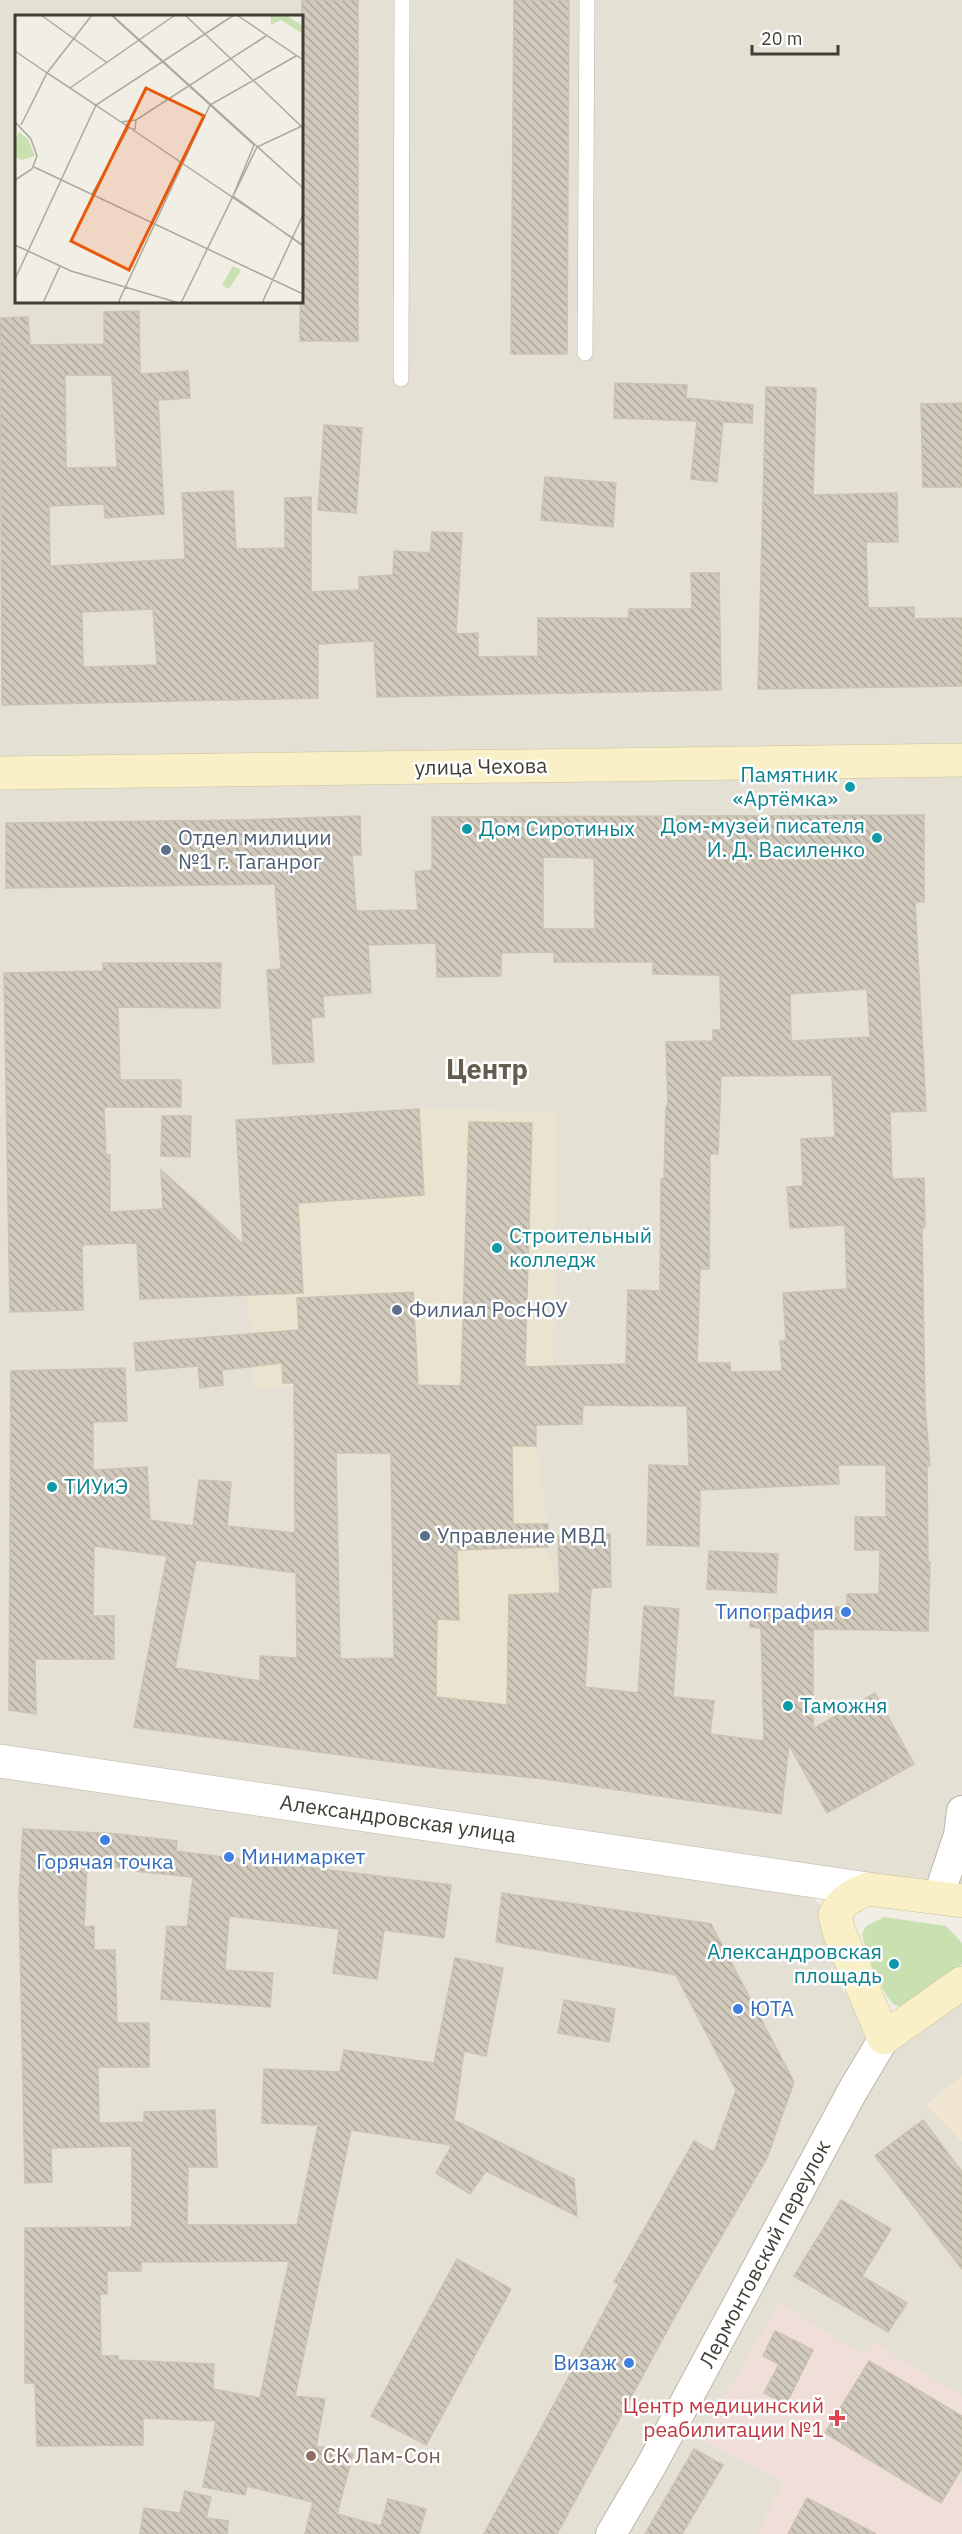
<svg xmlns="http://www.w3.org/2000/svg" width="962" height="2534" font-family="'IBM Plex Sans',sans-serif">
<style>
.residential{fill:#e4e0d4;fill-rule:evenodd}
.commercial{fill:#f1e6d2}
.education{fill:#e9e3d0}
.medical{fill:#f0ded9}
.green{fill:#c9e1b1}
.building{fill:url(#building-back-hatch);stroke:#cbc2b0;stroke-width:1.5;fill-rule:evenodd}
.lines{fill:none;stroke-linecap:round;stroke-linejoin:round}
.service-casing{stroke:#bbb6a9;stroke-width:16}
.minor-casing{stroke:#bbb6a9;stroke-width:32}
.tertiary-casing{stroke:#bbb6a9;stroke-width:34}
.secondary-casing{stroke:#ccc299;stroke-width:34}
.service{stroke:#fff;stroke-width:15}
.minor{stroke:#fff;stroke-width:30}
.tertiary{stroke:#fff;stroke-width:33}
.secondary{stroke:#f9f0c7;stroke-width:33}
.culture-dot{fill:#0f9aa8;stroke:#fff;stroke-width:2}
.service-dot{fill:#5c6f8a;stroke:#fff;stroke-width:2}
.shop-dot{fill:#3f7fe0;stroke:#fff;stroke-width:2}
.health-dot{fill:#e0444e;stroke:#fff;stroke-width:2}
.education-dot{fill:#8d6e63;stroke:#fff;stroke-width:2}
.labels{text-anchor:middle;stroke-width:5;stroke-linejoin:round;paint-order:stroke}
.street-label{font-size:21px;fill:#423e35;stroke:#fff}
.culture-label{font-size:21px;fill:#0d838f;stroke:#fff;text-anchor:start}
.service-label{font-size:21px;fill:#4e5e75;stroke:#fff;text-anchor:start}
.shop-label{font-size:21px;fill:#366cbe;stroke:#fff;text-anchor:end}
.health-label{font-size:21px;fill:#be3a42;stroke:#fff;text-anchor:end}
.education-label{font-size:21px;fill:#785e54;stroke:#fff;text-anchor:start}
.district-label{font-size:27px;font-weight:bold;fill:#645c4e;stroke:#fff}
.inset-road{fill:none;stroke:#aba89f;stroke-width:1.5}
.view{fill:#e8590c;fill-opacity:0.15;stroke:#e8590c;stroke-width:3}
.inset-edge{fill:none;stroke:#423e35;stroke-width:3}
</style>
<defs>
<pattern id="building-back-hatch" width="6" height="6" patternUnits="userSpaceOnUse" patternTransform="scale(1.5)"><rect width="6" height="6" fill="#d1cabc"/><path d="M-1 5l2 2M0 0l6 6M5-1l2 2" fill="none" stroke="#aba59a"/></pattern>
</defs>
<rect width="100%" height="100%" fill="#f1eee5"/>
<path class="residential" d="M0,0h962v1901l-166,-22 26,28 17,25 3,57 42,49 78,-45v541h-962zM16,16h286v286h-286z"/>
<path class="commercial" d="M962,2076v66l-36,-38z"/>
<path class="education" d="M419,1109l139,2 -6,298h-16v37l12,78v23l14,64 -17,168 -110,-12 2,-148 22,1 -6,-234 -119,-2 -80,5 -18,-269z"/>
<path class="medical" d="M779,2303l85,52 10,-12 88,53v68l-7,13 7,5v52h-205l26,-52 -84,-42z"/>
<path class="green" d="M884,1917l62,9 16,17v20l-3,7 -55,38c-3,-1 -7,-2 -9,-3 -13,-9 -30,-56 -33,-71l4,-8z"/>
<path class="building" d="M302,0h56v341h-58z
M514,0h55l-2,354h-56z
M139,311l1,63 48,-3 2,27 -32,2 6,114 -59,4 -1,-14 -55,2 1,60 135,-7 -3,-66 51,-2 3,58 49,-1v-50l26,-1v95l48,-2v-13l34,-2 1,-24 36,2 2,-21 30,1 -6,101 22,-1v24l60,-1v-38h91v-9h63l-1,-36h28l2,117 -344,7 -3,-56 -56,3v54l-316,7 -2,-387 28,-1 2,28 74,-1v-32zM65,375h47l5,92 -51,1zM153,609l4,56 -74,2 -1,-55z
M615,383l72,2 -1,13 67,7 -1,18 -29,-1 -6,60 -26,-3 6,-58 -83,-3z
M766,387l50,1 -3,107 84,-2 1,49h-32l2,66 46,-1v12l48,-1v68l-204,3z
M962,403v84h-39l-2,-83z
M324,425l38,3 -6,85 -38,-3z
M545,477l71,6 -3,44 -72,-7z
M924,815v87h-9l11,209 -36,1 2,67 32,-1 1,49 -3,1 3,180 5,58h-3l1,96h2l-2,69 -115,-2v100l62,-36 39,71 -87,49 -38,-68 -8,69 -236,-35 -107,-11 -304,-41 33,-171 -73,-10 -1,70h21v43h-79l1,55 -27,-4 2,-339 114,-3 2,53 -34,1v48l54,-3 3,53 43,6 6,-46 32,2 -4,44 68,7 -1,-150h-11l-1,-20 -60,7 1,15 -23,3 -2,-22 -62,5 -2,-28 165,-13 -2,-32 116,-6 5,93 43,1 8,-264 63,1 -7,244 101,-3 2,-74 32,1 1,-112h3l2,-73h2l-2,-64 47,-1v-11h8l-1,-55 -67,-1v-12h-99v-10l-53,1v23l-64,1 -1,-34 -68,2 3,48 -48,3 1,21 -13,1 3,44 -41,2 -6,-94 14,-1 -6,-85 -269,4v-65l235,-3 119,-4 1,39h-9l4,56 62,-1 -3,-38 17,-2v-53zM543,857l51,1 1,71h-52zM867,989l3,48 -79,4 -1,-47zM832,1075l3,62 -34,2 2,47 -16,1 3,41 55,-3 2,64 -64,4 3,48h-6l2,30 -51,1 -1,-9h-33l3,-94h9l1,-115h8l3,-78zM583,1405l104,1 2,60 -40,-1 -2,80 52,1 1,-56 139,-6 -1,-19h48v52h-31v33h25l-1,44h-32v13h-97v20l11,1 3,113 -54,-7 4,-33 -41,-4 6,-88 -35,-3 -6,87 -53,-6 6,-99 20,-1 -1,-53 -52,2 2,57 -51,2 -2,110 -71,-8 1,-78 22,1 -2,-70 91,-3v-23h-35l-1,-78h24v-21l46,-1zM336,1453h55l3,205 -54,1zM196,1560l100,13 1,85 -37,-2v25l-85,-13z
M103,963h118l-1,45 -102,-1 2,73h61v27h-77l2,48h4v57l53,-3 -2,-39 82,74 -7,-124 183,-11 5,86 -126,8 5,90 -163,6 -3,-56 -55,2 1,65 -73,2 -6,-339 99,-2z
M162,1116h29l-1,41 -29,-1z
M709,1551l69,3 -2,39 -69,-4z
M23,1829l95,5 59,7 -1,10 275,34 -7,53 -60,-8 -7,49 -44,-6 6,-44 -110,-13 -4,54 48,3 -3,34 -109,-8 6,-73 20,1 6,-50 -58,-6 1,-3 -49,-2 -3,61 10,-1v24h21l2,73h32v44h-51l1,56 45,-1v-10l71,-2 2,57h-29l-1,58h110l21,-100 -56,-2 2,-54 76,3 4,-22 90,13 21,-105 48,10 -17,88 -22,-5 -10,69 120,59 3,37 -91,-45 -16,23 -34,-21 16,-28 -101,-15 -56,266 30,3 -9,48h12l25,7 -16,60 44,12 7,-27 38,10 -7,25h-114l8,-32 -66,-16 -2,9 -42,-8 13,-66 -73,-3v27l-106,1 -2,-63h-10v-155l107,-1v-81l-81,2 1,34 -27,1 -6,-289zM289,2261l-29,137 -47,-9 1,-25 -96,-4v-4h-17l-1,-62h7v-23h34v-9z
M502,1893l209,31 83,158 -27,76 -92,158 -118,218h-73l135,-250 -5,-2 80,-141 20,11 22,-62 -60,-115 -180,-33z
M564,2000l51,9 -6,33 -51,-9z
M923,2120l39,52v97l-87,-113z
M841,2200l50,29 -29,47 45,27 -19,29 -94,-56z
M457,2259l54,30 -85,156 -55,-29z
M775,2331l38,19 -27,54 -22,-11 15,-29 -16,-8z
M869,2361l93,55v52l-21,35 -116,-70z
M694,2449l29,16 -41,69h-37z
M185,2491l26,6 -5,21 22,3 -1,13h-87l4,-26 36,5z
M807,2498l69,36h-88z"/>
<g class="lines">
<g class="service-casing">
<path id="service" d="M585,353l2,-353
M401,379l1,-379"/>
</g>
<g class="minor-casing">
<path id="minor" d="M938,1898l21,-63 3,-24
M611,2534l40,-68 201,-374 32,-54"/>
</g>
<g class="tertiary-casing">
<path id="tertiary" d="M0,1761l868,128"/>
</g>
<g class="secondary-casing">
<path id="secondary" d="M0,773l962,-13
M962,1901l-94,-12c-15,6 -25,11 -33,26l4,17 45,106 78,-55"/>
</g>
<use href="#service" class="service"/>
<use href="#minor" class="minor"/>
<use href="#tertiary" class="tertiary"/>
<use href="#secondary" class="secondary"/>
</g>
<g class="culture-dot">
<circle cx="850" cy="787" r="6"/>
<circle cx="467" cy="829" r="6"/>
<circle cx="877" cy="838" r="6"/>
<circle cx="497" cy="1248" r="6"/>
<circle cx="52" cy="1487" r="6"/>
<circle cx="788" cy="1706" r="6"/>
<circle cx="894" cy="1964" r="6"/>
</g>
<g class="service-dot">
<circle cx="166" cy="850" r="6"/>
<circle cx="397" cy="1310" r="6"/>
<circle cx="425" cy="1536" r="6"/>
</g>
<g class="shop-dot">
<circle cx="846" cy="1612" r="6"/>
<circle cx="105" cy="1840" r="6"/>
<circle cx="229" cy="1857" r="6"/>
<circle cx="738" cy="2009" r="6"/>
<circle cx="629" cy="2363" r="6"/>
</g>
<path class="health-dot" d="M834 2409h6v6h6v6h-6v6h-6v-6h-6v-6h6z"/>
<circle class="education-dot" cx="311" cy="2456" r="6"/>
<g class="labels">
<g class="street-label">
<text transform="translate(481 767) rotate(-1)" y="7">улица Чехова</text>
<text transform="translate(398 1819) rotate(8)" y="7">Александровская улица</text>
<text transform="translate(765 2254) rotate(-62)" y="7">Лермонтовский переулок</text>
</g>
<g class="culture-label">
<text x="838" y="782" text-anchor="end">Памятник<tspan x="838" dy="24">«Артёмка»</tspan></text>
<text x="865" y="833" text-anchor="end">Дом-музей писателя<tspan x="865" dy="24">И. Д. Василенко</tspan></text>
<text x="479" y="836">Дом Сиротиных</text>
<text x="509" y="1243">Строительный<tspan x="509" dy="24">колледж</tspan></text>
<text x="64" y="1494">ТИУиЭ</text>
<text x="800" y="1713">Таможня</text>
<text x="882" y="1959" text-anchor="end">Александровская<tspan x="882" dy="24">площадь</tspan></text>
</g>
<g class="service-label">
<text x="178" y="845">Отдел милиции<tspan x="178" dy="24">№1 г. Таганрог</tspan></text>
<text x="409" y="1317">Филиал РосНОУ</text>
<text x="437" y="1543">Управление МВД</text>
</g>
<g class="shop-label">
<text x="834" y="1619">Типография</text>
<text x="241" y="1864" text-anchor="start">Минимаркет</text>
<text x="105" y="1869" text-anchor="middle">Горячая точка</text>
<text x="750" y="2016" text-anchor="start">ЮТА</text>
<text x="617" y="2370">Визаж</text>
</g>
<g class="health-label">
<text x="824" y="2413">Центр медицинский<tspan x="824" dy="24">реабилитации №1</tspan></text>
</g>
<g class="education-label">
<text x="323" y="2463">СК Лам-Сон</text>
</g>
<g class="district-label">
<text x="487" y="1079">Центр</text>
</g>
</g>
<g transform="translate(15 15)">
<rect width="288" height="288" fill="#f1eee5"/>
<path d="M218,251l8,4 -12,19 -7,-4z" fill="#c9e1b1"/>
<path d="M256,0h15l17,11v8l-22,-14 -10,5zM4,117l9,7 7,17 -13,4 -7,-3v-17z" fill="#c9e1b1"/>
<path class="inset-road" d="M26,0l65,47M96,0l143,130 -21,51 70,50M97,0l191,173M170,0l118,113M222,0l66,45M0,36l32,22 23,15 51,34 11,7h3l1,-9 -15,2M55,73l105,-73M121,105l130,-84M0,107l16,17 6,17 -5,13 -17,11M6,110l26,-52 45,-58M118,115l170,115M19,152l269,127M77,179l37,-67M0,230l56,26 108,32M0,264l81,-174 138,-90M28,288l17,-37M103,288l92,-198 86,-49M166,288l76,-156 45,-21M247,288l41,-88"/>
<path class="view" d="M131,73l58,28 -75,154 -58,-29z"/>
<rect width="288" height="288" class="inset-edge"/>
</g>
<path d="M752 45v9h86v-9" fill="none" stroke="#423e35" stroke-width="3"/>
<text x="761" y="45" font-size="18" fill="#423e35" stroke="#ffffff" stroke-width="4.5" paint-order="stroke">20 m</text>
</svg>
